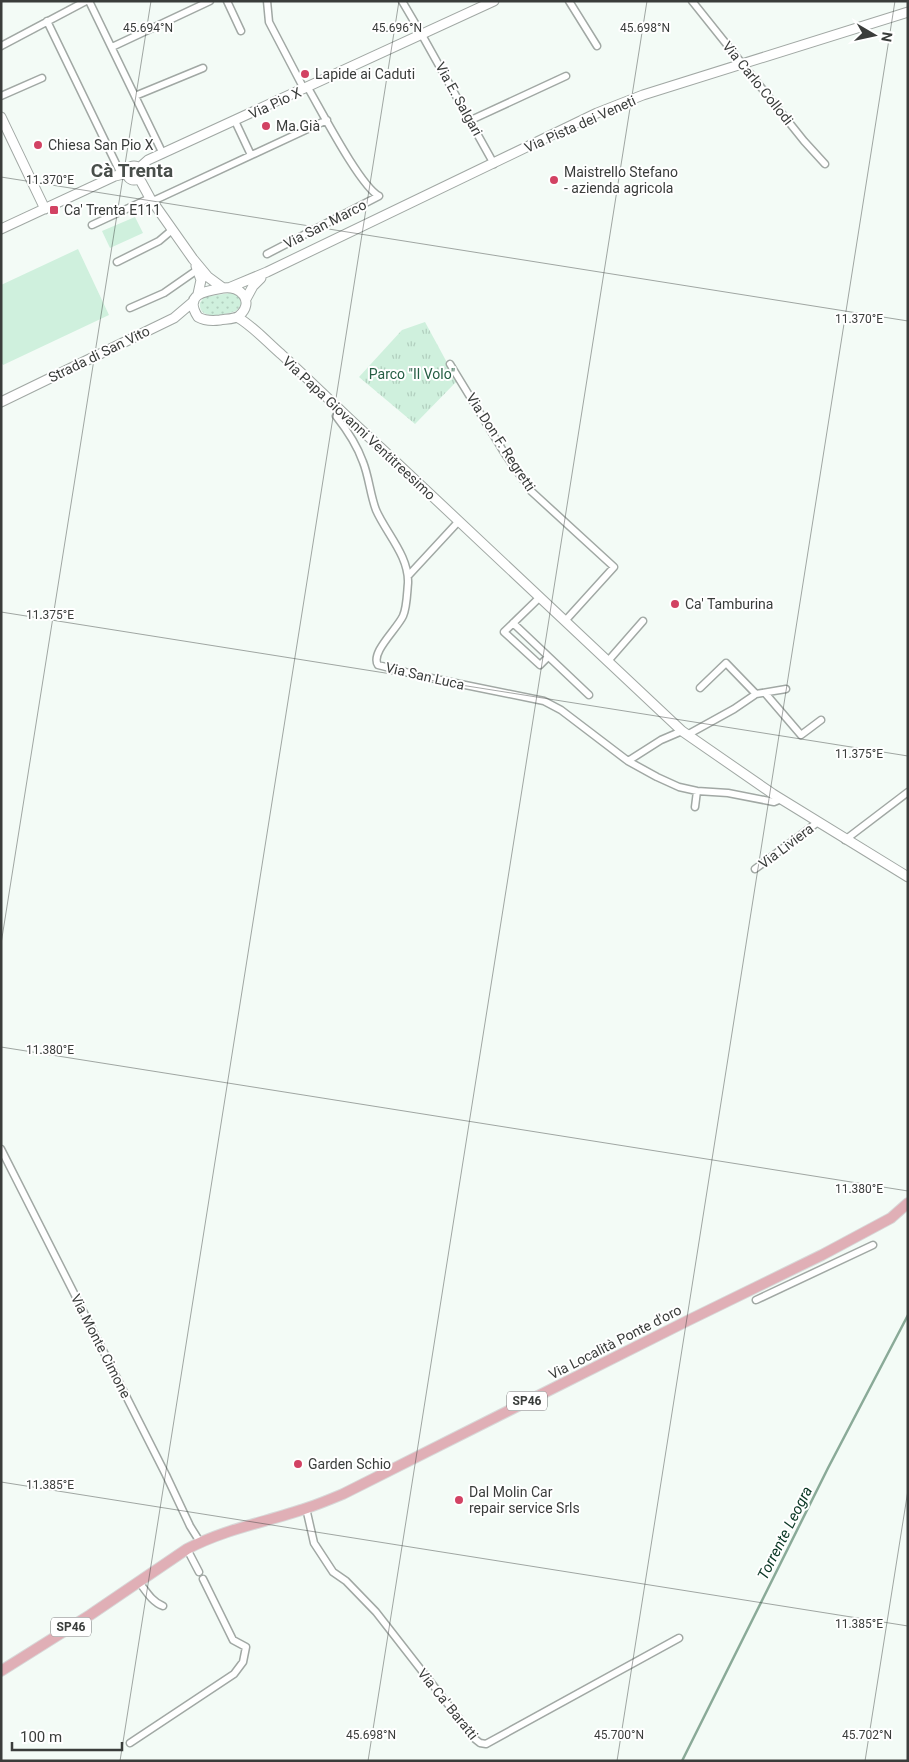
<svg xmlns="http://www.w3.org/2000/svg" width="909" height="1762" font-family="Roboto,sans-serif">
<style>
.grass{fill:url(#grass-dots)}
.park{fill:url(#park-tufts)}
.pitch{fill:#cff0dd}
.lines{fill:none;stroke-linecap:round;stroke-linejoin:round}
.stream{stroke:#8aaa98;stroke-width:2.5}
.street-casing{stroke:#a1a8a4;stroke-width:9}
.secondary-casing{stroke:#a1a8a4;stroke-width:11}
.primary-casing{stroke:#d8d8d8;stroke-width:12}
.street{stroke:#fff;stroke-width:6}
.secondary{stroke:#fff;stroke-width:9}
.primary{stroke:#e0afb6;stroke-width:10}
.ticks{fill:none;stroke:#3a3d3b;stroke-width:1;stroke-opacity:0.45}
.poi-dot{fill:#d24263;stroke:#fff;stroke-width:2}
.labels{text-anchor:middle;stroke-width:4;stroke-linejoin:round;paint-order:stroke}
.shield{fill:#fff;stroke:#757776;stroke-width:1}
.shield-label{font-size:12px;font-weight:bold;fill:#3a3d3b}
.poi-label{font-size:14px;fill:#3a3d3b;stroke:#fff;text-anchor:start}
.street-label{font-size:14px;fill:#3a3d3b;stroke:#fff}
.park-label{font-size:14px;fill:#255d43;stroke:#fff}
.water-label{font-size:15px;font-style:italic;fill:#0a3724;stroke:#fff}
.district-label{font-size:19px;font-weight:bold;fill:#484e4a;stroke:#fff}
.ticks-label{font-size:12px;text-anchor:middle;fill:#3a3d3b;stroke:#fff;stroke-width:4;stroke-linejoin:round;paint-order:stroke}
</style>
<defs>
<pattern id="grass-dots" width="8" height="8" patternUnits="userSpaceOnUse" patternTransform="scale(1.25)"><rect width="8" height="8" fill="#cff0dd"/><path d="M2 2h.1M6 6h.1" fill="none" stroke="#b2cfbf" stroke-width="1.8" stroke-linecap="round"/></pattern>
<pattern id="park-tufts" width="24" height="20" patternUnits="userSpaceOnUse" patternTransform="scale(1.25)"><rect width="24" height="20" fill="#cff0dd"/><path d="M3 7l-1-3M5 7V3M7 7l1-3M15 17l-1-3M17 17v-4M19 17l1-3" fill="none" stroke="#b2cfbf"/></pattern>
</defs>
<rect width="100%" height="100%" fill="#f3fbf6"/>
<path class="grass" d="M230,293c8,0 11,5 11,12l-5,6c-12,4 -38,10 -36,-8l4,-6z"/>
<path class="park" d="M425,322l32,59 -42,43 -56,-47 43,-47z"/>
<path class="pitch" d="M135,217l8,16 -33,15 -8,-17z
M78,249l31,66 -106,50 -2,-3v-77z"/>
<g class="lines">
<path class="stream" d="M682,1761l146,-293 80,-153"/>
<g class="street-casing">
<path id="street" d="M89,1l74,153
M227,1l14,30
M267,1l2,21 35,67
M402,1l20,34 72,129
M569,1l28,45
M692,1l112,140 21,23
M47,21l74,153
M1,46l85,-45
M112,47l98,-46
M1,96l41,-18
M135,96l68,-28
M471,120l95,-44
M235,121l16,34
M153,201l174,-81
M92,225l58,-27
M267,254l112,-58c-19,-10 -58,-86 -71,-108
M117,262l42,-21 13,-11
M130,308l34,-15 33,-23
M450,364l55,90 26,37 83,76 -49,54
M339,411l-3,5c11,14 21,29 27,46 6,15 7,32 13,48 10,23 33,46 32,73 -1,10 -1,24 -5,33 -6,13 -33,37 -25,49l43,11 123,25 17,9 67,51 29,16 22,10 18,4 31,2 46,9 7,-3
M408,576l50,-54
M539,598l-35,34 36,33 8,-8
M513,623l76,72
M608,661l35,-40
M700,688l26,-25 30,31
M765,693l36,42 20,-15
M687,735l47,-26 22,-15 30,-5
M628,761l33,-21 21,-9
M695,807l2,-16
M845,840l63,-48
M755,869l63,-47
M1,1149l165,326 24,51 10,16
M756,1300l117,-55
M306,1508l8,35 19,29 13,9 30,31 99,127 5,4 6,1 193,-106
M187,1549l12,23
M139,1582c7,9 13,20 24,24
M130,1743l104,-69 9,-12 3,-15 -13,-7 -30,-61"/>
</g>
<g class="secondary-casing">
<path id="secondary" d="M1,117l44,92
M127 173a7 7 0 1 1 14 0a7 7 0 1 1-14 0Z
M139,168l9,-8 346,-159
M139,178l11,20 43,61 15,18 15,11c18,-3 32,14 16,28 -4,3 -13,3 -19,4 -8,1 -15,1 -22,-3 -15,-23 7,-26 25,-29
M1,229l114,-53 13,-3
M196,266l5,14 -3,14
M231,287l36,-15 330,-159 46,-18 265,-83
M246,299l7,-13 8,-8
M237,317c16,9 30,25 44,37 34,31 65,63 99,93l302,284 91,63 135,83
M1,402l173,-84 20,-17"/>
</g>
<g class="primary-casing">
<path id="primary" d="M1,1671l89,-56 97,-66c37,-20 80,-27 120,-41 12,-4 24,-9 36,-14l344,-173 135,-66 69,-37 17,-15"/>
</g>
<use href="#street" class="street"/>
<use href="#secondary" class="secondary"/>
<use href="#primary" class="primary"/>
</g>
<path class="ticks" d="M1,177l907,144M1,612l907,144M1,944l150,-943M1,1047l907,144M1,1482l907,144M120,1761l279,-1760M368,1761l279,-1760M617,1761l278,-1760M865,1761l43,-271"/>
<g class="poi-dot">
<circle cx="305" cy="74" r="5"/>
<circle cx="266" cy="126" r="5"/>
<circle cx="38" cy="145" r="5"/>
<circle cx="554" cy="180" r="5"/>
<rect x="49" y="205" width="10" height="10" rx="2.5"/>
<circle cx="675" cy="604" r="5"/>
<circle cx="298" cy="1464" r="5"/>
<circle cx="459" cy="1500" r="5"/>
</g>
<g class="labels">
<g class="shield">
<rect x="507" y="1391.5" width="40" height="19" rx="4"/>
<rect x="51" y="1617.5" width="40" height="19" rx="4"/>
</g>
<g class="shield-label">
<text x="527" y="1405">SP46</text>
<text x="71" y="1631">SP46</text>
</g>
<g class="poi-label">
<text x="315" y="79">Lapide ai Caduti</text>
<text x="276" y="131">Ma.Già</text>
<text x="48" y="150">Chiesa San Pio X</text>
<text x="564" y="177">Maistrello Stefano<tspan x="564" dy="16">- azienda agricola</tspan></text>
<text x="64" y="215">Ca' Trenta E111</text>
<text x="685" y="609">Ca' Tamburina</text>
<text x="308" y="1469">Garden Schio</text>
<text x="469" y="1497">Dal Molin Car<tspan x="469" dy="16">repair service Srls</tspan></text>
</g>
<g class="street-label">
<text transform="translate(758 83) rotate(51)" y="5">Via Carlo Collodi</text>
<text transform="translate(459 99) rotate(61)" y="5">Via E. Salgari</text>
<text transform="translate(275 103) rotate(-25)" y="5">Via Pio X</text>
<text transform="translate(580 124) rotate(-24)" y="5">Via Pista dei Veneti</text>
<text transform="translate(325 224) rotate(-27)" y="5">Via San Marco</text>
<text transform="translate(99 354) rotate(-26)" y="5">Strada di San Vito</text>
<text transform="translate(359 428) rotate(43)" y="5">Via Papa Giovanni Ventitreesimo</text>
<text transform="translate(501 442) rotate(57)" y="5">Via Don F. Regretti</text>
<text transform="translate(425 676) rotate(13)" y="5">Via San Luca</text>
<text transform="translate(786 846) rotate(-37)" y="5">Via Liviera</text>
<text transform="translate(615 1342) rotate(-27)" y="5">Via Località Ponte d'oro</text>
<text transform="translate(101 1346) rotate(63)" y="5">Via Monte Cimone</text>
<text transform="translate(448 1704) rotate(51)" y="5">Via Ca' Baratti</text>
</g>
<g class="park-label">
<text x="412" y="379">Parco "Il Volo"</text>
</g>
<g class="water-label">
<text transform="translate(785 1533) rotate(-63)" y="5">Torrente Leogra</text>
</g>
<g class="district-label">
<text x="132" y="177">Cà Trenta</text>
</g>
</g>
<g class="ticks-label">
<text x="148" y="32">45.694°N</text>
<text x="397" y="32">45.696°N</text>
<text x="645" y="32">45.698°N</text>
<text x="50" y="184">11.370°E</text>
<text x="859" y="323">11.370°E</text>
<text x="50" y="619">11.375°E</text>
<text x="859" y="758">11.375°E</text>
<text x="50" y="1054">11.380°E</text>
<text x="859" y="1193">11.380°E</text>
<text x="50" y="1489">11.385°E</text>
<text x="859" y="1628">11.385°E</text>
<text x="371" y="1739">45.698°N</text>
<text x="619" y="1739">45.700°N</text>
<text x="867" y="1739">45.702°N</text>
</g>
<rect width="909" height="1762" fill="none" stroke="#3a3d3b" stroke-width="5"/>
<g transform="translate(874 35) rotate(99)" stroke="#ffffff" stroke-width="4" paint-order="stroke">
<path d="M0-4L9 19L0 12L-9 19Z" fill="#3a3d3b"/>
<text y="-8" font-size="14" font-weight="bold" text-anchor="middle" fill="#3a3d3b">N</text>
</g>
<path d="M12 1742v8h110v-8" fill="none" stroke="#3a3d3b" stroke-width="2.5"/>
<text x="20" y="1742" font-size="15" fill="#3a3d3b" stroke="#ffffff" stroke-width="4" paint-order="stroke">100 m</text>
</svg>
